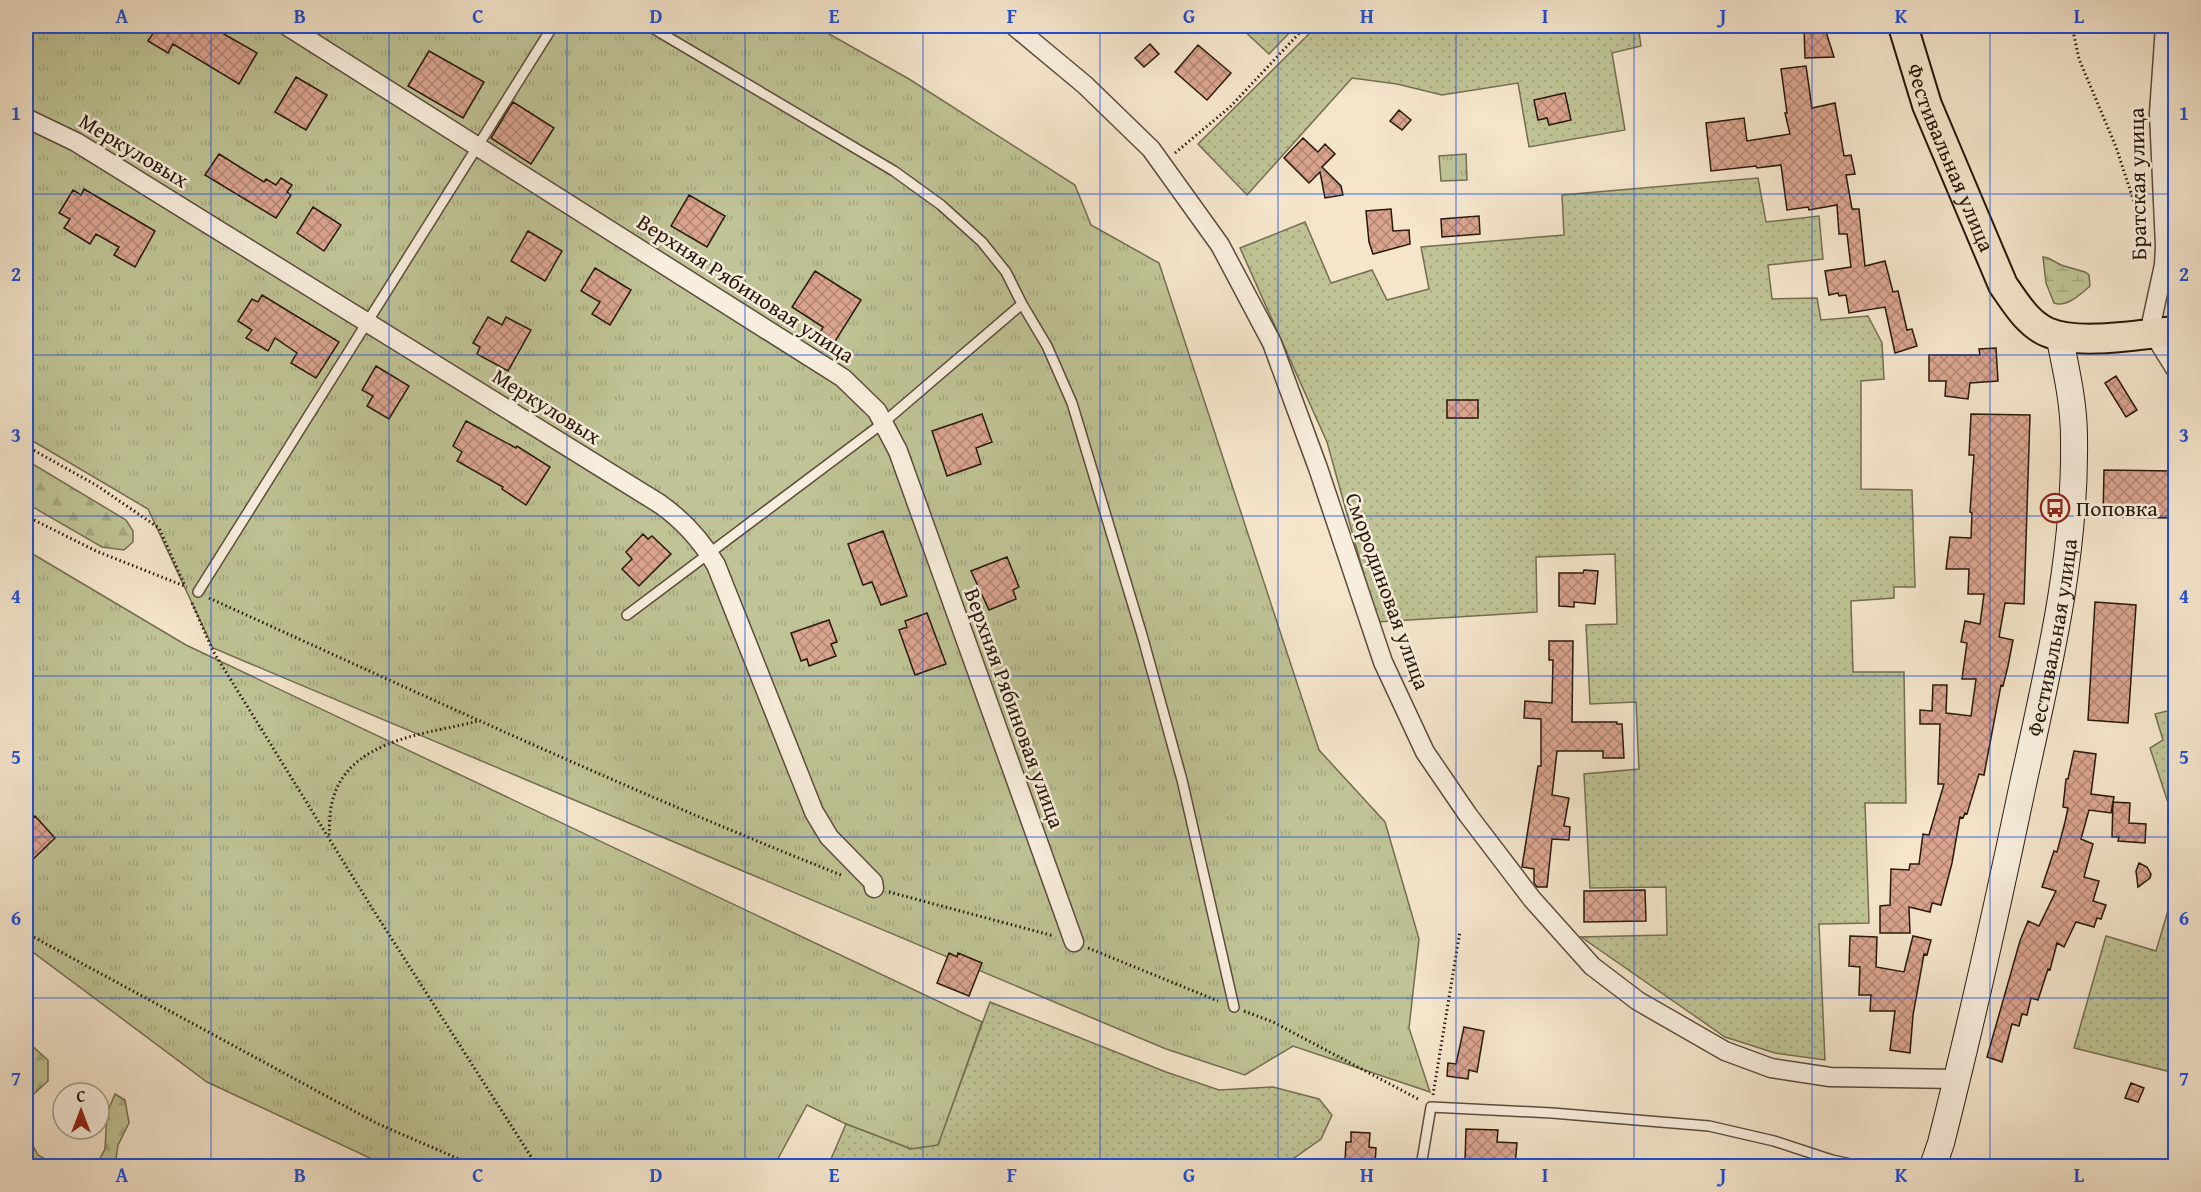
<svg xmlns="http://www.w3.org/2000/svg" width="2201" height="1192" font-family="'Gentium Book Plus',serif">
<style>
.grass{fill:url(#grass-tufts);stroke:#746e50;stroke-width:1.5}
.forest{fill:url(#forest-firs);stroke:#746e50;stroke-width:1.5}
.wetland{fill:url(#wetland-marsh);stroke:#746e50;stroke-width:1.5}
.garden{fill:url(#garden-dots);stroke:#746e50;stroke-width:1.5}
.building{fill:url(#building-cross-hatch);stroke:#29190c;stroke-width:1.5}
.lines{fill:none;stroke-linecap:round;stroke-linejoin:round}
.lane-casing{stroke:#5c4c3c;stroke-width:12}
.street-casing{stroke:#5c4c3c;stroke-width:21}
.secondary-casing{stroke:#29190c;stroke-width:28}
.primary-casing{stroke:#29190c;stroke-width:32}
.path{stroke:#29190c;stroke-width:3;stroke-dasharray:1.5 3;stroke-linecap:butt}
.lane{stroke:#f8eedd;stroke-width:9}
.street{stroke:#f8eedd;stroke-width:18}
.secondary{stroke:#f8eedd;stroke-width:26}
.primary{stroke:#f4e5cb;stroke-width:28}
.grid{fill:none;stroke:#1d4ed8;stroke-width:1.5;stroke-opacity:0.55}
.labels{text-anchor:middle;stroke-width:5;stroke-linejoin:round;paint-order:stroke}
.street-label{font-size:22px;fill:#29190c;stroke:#f8eedd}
.poi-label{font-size:22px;fill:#29190c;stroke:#f8eedd;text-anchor:start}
.neatline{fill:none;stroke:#1d4ed8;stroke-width:2}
.grid-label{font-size:20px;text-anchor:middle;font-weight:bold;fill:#1d4ed8}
</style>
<defs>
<pattern id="grass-tufts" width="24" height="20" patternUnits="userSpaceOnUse" patternTransform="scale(1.5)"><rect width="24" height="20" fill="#bfc395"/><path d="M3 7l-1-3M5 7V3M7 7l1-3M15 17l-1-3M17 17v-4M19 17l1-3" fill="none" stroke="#a4a77f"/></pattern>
<pattern id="forest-firs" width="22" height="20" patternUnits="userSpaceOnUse" patternTransform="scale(1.5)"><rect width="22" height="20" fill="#bfc395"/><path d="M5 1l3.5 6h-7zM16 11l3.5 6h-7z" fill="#a4a77f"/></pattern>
<pattern id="wetland-marsh" width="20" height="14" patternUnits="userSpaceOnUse" patternTransform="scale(1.5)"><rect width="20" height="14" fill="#bfc395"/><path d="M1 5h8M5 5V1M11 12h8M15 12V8" fill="none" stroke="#a4a77f"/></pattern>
<pattern id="garden-dots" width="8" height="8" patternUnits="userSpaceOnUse" patternTransform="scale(1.5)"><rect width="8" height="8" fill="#bfc395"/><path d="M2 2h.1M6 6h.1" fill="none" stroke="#a4a77f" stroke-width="1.8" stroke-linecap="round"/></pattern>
<pattern id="building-cross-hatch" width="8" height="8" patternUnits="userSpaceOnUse" patternTransform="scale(1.5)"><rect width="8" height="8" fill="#daa48f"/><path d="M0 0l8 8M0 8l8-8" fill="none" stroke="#b18573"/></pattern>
</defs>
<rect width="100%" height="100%" fill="#f4e5cb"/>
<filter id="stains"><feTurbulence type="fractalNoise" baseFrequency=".00333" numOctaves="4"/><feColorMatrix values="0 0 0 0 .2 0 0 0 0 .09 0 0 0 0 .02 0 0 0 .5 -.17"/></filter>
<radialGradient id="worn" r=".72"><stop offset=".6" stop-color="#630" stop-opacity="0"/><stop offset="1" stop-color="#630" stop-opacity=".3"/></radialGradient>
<path class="grass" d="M26,26h789l94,53 166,106 16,40 68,38 160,487 66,72 34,117 -10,89 21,64 -137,-46 -48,29 -79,-26 -953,-401 -65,-139 -122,-72z
M1466,154l1,26 -26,1 -2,-25z
M26,550l160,95 796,377 -44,124 -27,3 -65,-25 -39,-19 -33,61h-387l-180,-84 -181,-135z"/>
<path class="forest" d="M26,460l100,60 7,11v11l-9,8 -22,-3 -76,-44z
M26,1045h5l17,15v21l-22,20z
M115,1094l10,6 4,23 -11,22 -3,21h-19l9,-17 2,-36z
M26,1133l12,22 19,11h-31z"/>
<path class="wetland" d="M2043,257l5,1 13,7 24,7 4,3 1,11c-9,8 -24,22 -36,17l-8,-20z"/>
<path class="garden" d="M1239,26h57l-27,28z
M1317,26h321l3,20 -29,7 13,77 -96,17 -11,-64 -76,12 -45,-11 -45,-6 -105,117 -49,-51z
M1758,178l8,44 53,-6 4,43 -55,6 4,34 45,-1 4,22 47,-4 14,27 2,36 -23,2v108l51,1 3,97h-21v11l-43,3 2,71h51l2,131h-41l4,120 -50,1 6,136 -50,-7 -50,-16 -144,-100 86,-2 -1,-48 -76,1 -6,-114 55,-5 -3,-67 -46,2 -4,-79 31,-1 -2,-70 -79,3 1,55 -160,10 -50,-180 -87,-194 65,-26 26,61 41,-13 15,30 42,-11 -8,-42 143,-12 -2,-40z
M2175,709h1l-1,115 -25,-76 13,-8 -8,-26z
M2175,887v186l-101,-25 32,-112 50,15z
M990,1002l176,70 53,18 54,-3 46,12 13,16 -11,24 -28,20v7h-465l18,-42 65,25 27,-4z"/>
<path class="building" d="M158,26h52l47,27 -18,31 -66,-40 -5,9 -20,-12z
M1804,26h23v9l7,22 -29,1z
M1150,44l9,10 -15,13 -9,-9z
M1198,45l33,28 -24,27 -32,-28z
M429,51l55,31 -21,36 -55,-32z
M1806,66l6,42 23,-5 9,53 7,-1 4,19 -9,1 6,34h7l6,57 20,-5 8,31 5,-1 9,39 5,-1 5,17 -22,7 -10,-46 -36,6 -3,-18 -7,1 -1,-3 -9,2 -4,-24 26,-4 -4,-33h-8l-2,-29 -28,5 -1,-3 -21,3 -6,-45 -24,3 -1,-2 -45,5 -5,-48 38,-5 3,23 43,-7 -5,-21h2l-6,-44z
M296,77l31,18 -21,35 -31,-18z
M1565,93l6,27 -22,5 -2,-7 -9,2 -4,-20z
M513,102l41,26 -23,36 -40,-26z
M1399,110l12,10 -9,10 -12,-9z
M1303,138l15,14 7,-8 10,10 -13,13 19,19 2,9 -18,3 -5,-26 -11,11 -25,-25z
M219,154l45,28 2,-3 10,6 5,-7 11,7 -5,7 4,3 -15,23 -71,-43z
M84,189l71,42 -20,36 -21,-12 5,-8 -23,-13 -6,10 -26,-16 6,-9 -11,-6 14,-23 8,5z
M689,195l36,21 -18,31 -36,-21z
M313,207l28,18 -17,26 -27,-18z
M1391,209l2,22 16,-1 1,14 -37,10 -4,-12 -3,-31z
M1479,216l1,18 -38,3 -1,-18z
M528,231l34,20 -17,30 -34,-20z
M595,268l36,22 -21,35 -18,-11 8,-12 -19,-11z
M815,271l46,29 -27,43 -15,-9 4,-7 -31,-20z
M262,295l77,47 -23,36 -25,-15 6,-10 -22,-15 -7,13 -22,-13 6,-8 -14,-9 14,-22 6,3z
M488,317l14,8 4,-8 25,13 -23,41 -31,-17 3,-7 -7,-4z
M1996,348l2,33 -28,2 -2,16 -23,-3 1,-15h-17v-26h51l-1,-6z
M376,366l33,20 -20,33 -22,-13 6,-10 -11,-6z
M2116,376l21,34 -11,7 -21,-34z
M1447,400h31v18h-31z
M982,414l10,28 -16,6 5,16 -34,12 -15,-45z
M1971,414l59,1 -6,189 -19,-1 -6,34 14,3 -5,26 -5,20 -2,-1 -17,90 -5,-1 -12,40 -2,-1 -2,5 -3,-1 -8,46 -11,42 -9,-2 -2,9 -21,-5 1,26h-30v-27l10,-1 1,-36 18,1 1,-6h9l4,-30 6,1 15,-51h-6l2,-60h-20v-14l12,1 1,-26h14l-1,28 25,3 5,-37h-14l5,-36 -6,-1 4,-21 15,3 4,-30h-16l1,-25h-23l4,-32 21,1 1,-25 -2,-1 4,-57h-5z
M466,421l50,27 1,-2 33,21 -24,38 -24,-16 1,-2 -46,-26 5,-9 -9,-6z
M2104,470l71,1v47l-72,-1z
M883,531l24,65 -26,9 -9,-23 -9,3 -15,-41z
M643,534l5,5 4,-3 19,18 -32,32 -17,-17 10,-10 -6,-7z
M1007,557l12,30 -6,3 3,9 -27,11 -18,-39z
M1584,570l14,1 -3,33 -21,-2v5l-15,-1v-33h24z
M2095,602l41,3 -8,118 -40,-3z
M927,613l19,51 -31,11 -16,-45 8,-3 -2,-6z
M829,620l8,22 -6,2 5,12 -27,10 -2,-7 -6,2 -10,-28z
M1549,641h24l-1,81h45v2h5l2,34h-21v-7h-46l-5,44 17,3 -5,28 6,1 -1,13 -17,-1 -5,48h-10l-3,-4v-14l-12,-2 16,-101h3v-47l-17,-1 1,-17 27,2 1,-43h-4z
M2074,751l22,3 -5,40 23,3 -1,5 17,1 -1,20 17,1 -1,19 -27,-2 1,-4h-7l1,-35 -2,11 -22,-3 -8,29 12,5 -9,33 15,4 -6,20 13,4 -5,14 -4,-1 -3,9 -18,-5 -12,25 -7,-4 -7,27 -2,-1 -10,31 -7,-2 -4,17 -5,-1 -3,12 -7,-2 -10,38 -15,-5 33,-116 8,-20 11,5 17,-35 -14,-4 12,-36 3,1 8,-30 3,-14 -5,-1 3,-28h2z
M35,816l20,22 -29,28v-42z
M2139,863l8,4 4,7 -1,4 -12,9 -2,-16z
M1645,890l1,31 -62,1v-31z
M1850,936l27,1 -1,30 28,5 9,-36 18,4 -4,15 -3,-1 -11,61 -3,38 -20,-3 5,-39h-25l1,-16h-12l1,-28 -11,-1z
M949,953l8,4 1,-4 24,10 -13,33 -32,-13z
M1464,1027l20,4 -7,41 -8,-2 -1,9 -21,-3 1,-13 8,1z
M2131,1083l13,5 -6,14 -13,-4z
M1466,1129l32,1 -1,12 20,1 -2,24h-30v-5l-20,-1z
M1351,1132l19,1 -1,14 7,1 -1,17 -26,2v-6h-4l1,-19h5z"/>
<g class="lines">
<g class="lane-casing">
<path id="lane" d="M26,44l2,-18
M1022,304l25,42 25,57 70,232 40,145 52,227
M198,592l355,-566
M627,615l256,-192 139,-119 -16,-32 -24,-30 -41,-37 -47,-34 -245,-145
M1421,1166l10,-59 121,6 157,13 65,15 58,19 28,6"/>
</g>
<g class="street-casing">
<path id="street" d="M287,26l556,352 34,33 21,40 176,491
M1014,26l71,59 66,64 69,96 52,98 46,125 65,194 42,90 43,63 64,84 60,67 46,35 87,50 46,17 59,9 127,2
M2165,26l-6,87 6,133 -1,19 -12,55 1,13 23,37
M26,118l50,24 584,362c24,17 41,36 56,61l98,247 15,25 44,45 1,6"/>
</g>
<g class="secondary-casing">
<g id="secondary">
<path id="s1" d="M1933,1166l8,-23c30,-119 57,-239 82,-359 25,-114 53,-228 51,-346 0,-35 -8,-69 -15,-103"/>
</g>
</g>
<g class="primary-casing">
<g id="primary">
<path id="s2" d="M1903,26l24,79 76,180c12,17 24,38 44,47 33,14 93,2 129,-1"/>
</g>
</g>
<path class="path" d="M2072,26l7,33 37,88 19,58 12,15
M1175,153l55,-46 76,-81
M26,446l70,39 63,43 26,58
M26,516l70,35 91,36
M209,598c209,95 418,192 632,277
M192,603l21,48 159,257 165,258
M329,835c1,-10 0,-22 3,-32 14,-64 95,-69 147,-82
M889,892l165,44
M26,933l350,190 99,43
M1088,948l130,53
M1244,1011l29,11 147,78
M1433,1095l27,-164"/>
<use href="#lane" class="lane"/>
<use href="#street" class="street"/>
<use href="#secondary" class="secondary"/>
<use href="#primary" class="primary"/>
</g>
<path class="grid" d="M211,26v1140M389,26v1140M567,26v1140M745,26v1140M923,26v1140M1100,26v1140M1278,26v1140M1456,26v1140M1634,26v1140M1812,26v1140M1990,26v1140M26,194h2150M26,355h2150M26,516h2150M26,676h2150M26,837h2150M26,998h2150"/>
<defs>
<g id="bus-ring" transform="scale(1.5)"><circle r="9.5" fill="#f8eedd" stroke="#8f2418" stroke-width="1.5"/><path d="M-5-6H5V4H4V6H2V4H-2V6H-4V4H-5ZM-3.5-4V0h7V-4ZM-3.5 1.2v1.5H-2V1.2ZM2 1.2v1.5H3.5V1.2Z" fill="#8f2418"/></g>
</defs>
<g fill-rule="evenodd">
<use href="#bus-ring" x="2055" y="508"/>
</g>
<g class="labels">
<g class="street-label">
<text transform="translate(134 150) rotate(31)" y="8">Меркуловых</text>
<text dy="8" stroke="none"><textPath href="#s2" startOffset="140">Фестивальная улица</textPath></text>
<text transform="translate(2137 184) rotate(-91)" y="8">Братская улица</text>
<text transform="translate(746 288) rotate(33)" y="8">Верхняя Рябиновая улица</text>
<text transform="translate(547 406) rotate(32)" y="8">Меркуловых</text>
<text transform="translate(1388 591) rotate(70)" y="8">Смородиновая улица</text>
<text dy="8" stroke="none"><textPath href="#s1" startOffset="542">Фестивальная улица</textPath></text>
<text transform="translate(1015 708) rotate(70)" y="8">Верхняя Рябиновая улица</text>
</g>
<g class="poi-label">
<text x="2076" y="516">Поповка</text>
</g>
</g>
<rect width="2201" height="1192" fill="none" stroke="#f4e5cb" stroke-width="66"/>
<g transform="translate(81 1111)"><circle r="28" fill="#f8eedd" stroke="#a59989" stroke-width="1.5"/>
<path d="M0-4.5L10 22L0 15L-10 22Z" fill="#8f2418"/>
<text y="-9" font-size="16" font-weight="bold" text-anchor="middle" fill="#29190c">С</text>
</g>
<rect x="33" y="33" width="2135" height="1126" class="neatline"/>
<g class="grid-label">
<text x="122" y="23">A</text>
<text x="300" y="23">B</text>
<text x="478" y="23">C</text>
<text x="656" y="23">D</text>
<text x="834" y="23">E</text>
<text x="1012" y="23">F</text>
<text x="1189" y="23">G</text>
<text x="1367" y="23">H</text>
<text x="1545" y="23">I</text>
<text x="1723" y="23">J</text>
<text x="1901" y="23">K</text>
<text x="2079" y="23">L</text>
<text x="16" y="120">1</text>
<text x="2184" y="120">1</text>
<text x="16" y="281">2</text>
<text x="2184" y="281">2</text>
<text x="16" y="442">3</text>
<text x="2184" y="442">3</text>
<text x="16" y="603">4</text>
<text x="2184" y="603">4</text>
<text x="16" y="764">5</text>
<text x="2184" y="764">5</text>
<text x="16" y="925">6</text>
<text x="2184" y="925">6</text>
<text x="16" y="1085">7</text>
<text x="2184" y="1085">7</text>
<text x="122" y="1182">A</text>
<text x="300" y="1182">B</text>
<text x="478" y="1182">C</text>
<text x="656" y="1182">D</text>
<text x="834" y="1182">E</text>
<text x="1012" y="1182">F</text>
<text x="1189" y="1182">G</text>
<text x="1367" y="1182">H</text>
<text x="1545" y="1182">I</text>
<text x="1723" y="1182">J</text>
<text x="1901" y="1182">K</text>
<text x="2079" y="1182">L</text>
</g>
<rect width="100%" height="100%" filter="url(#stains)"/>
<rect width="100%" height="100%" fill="url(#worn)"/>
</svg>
